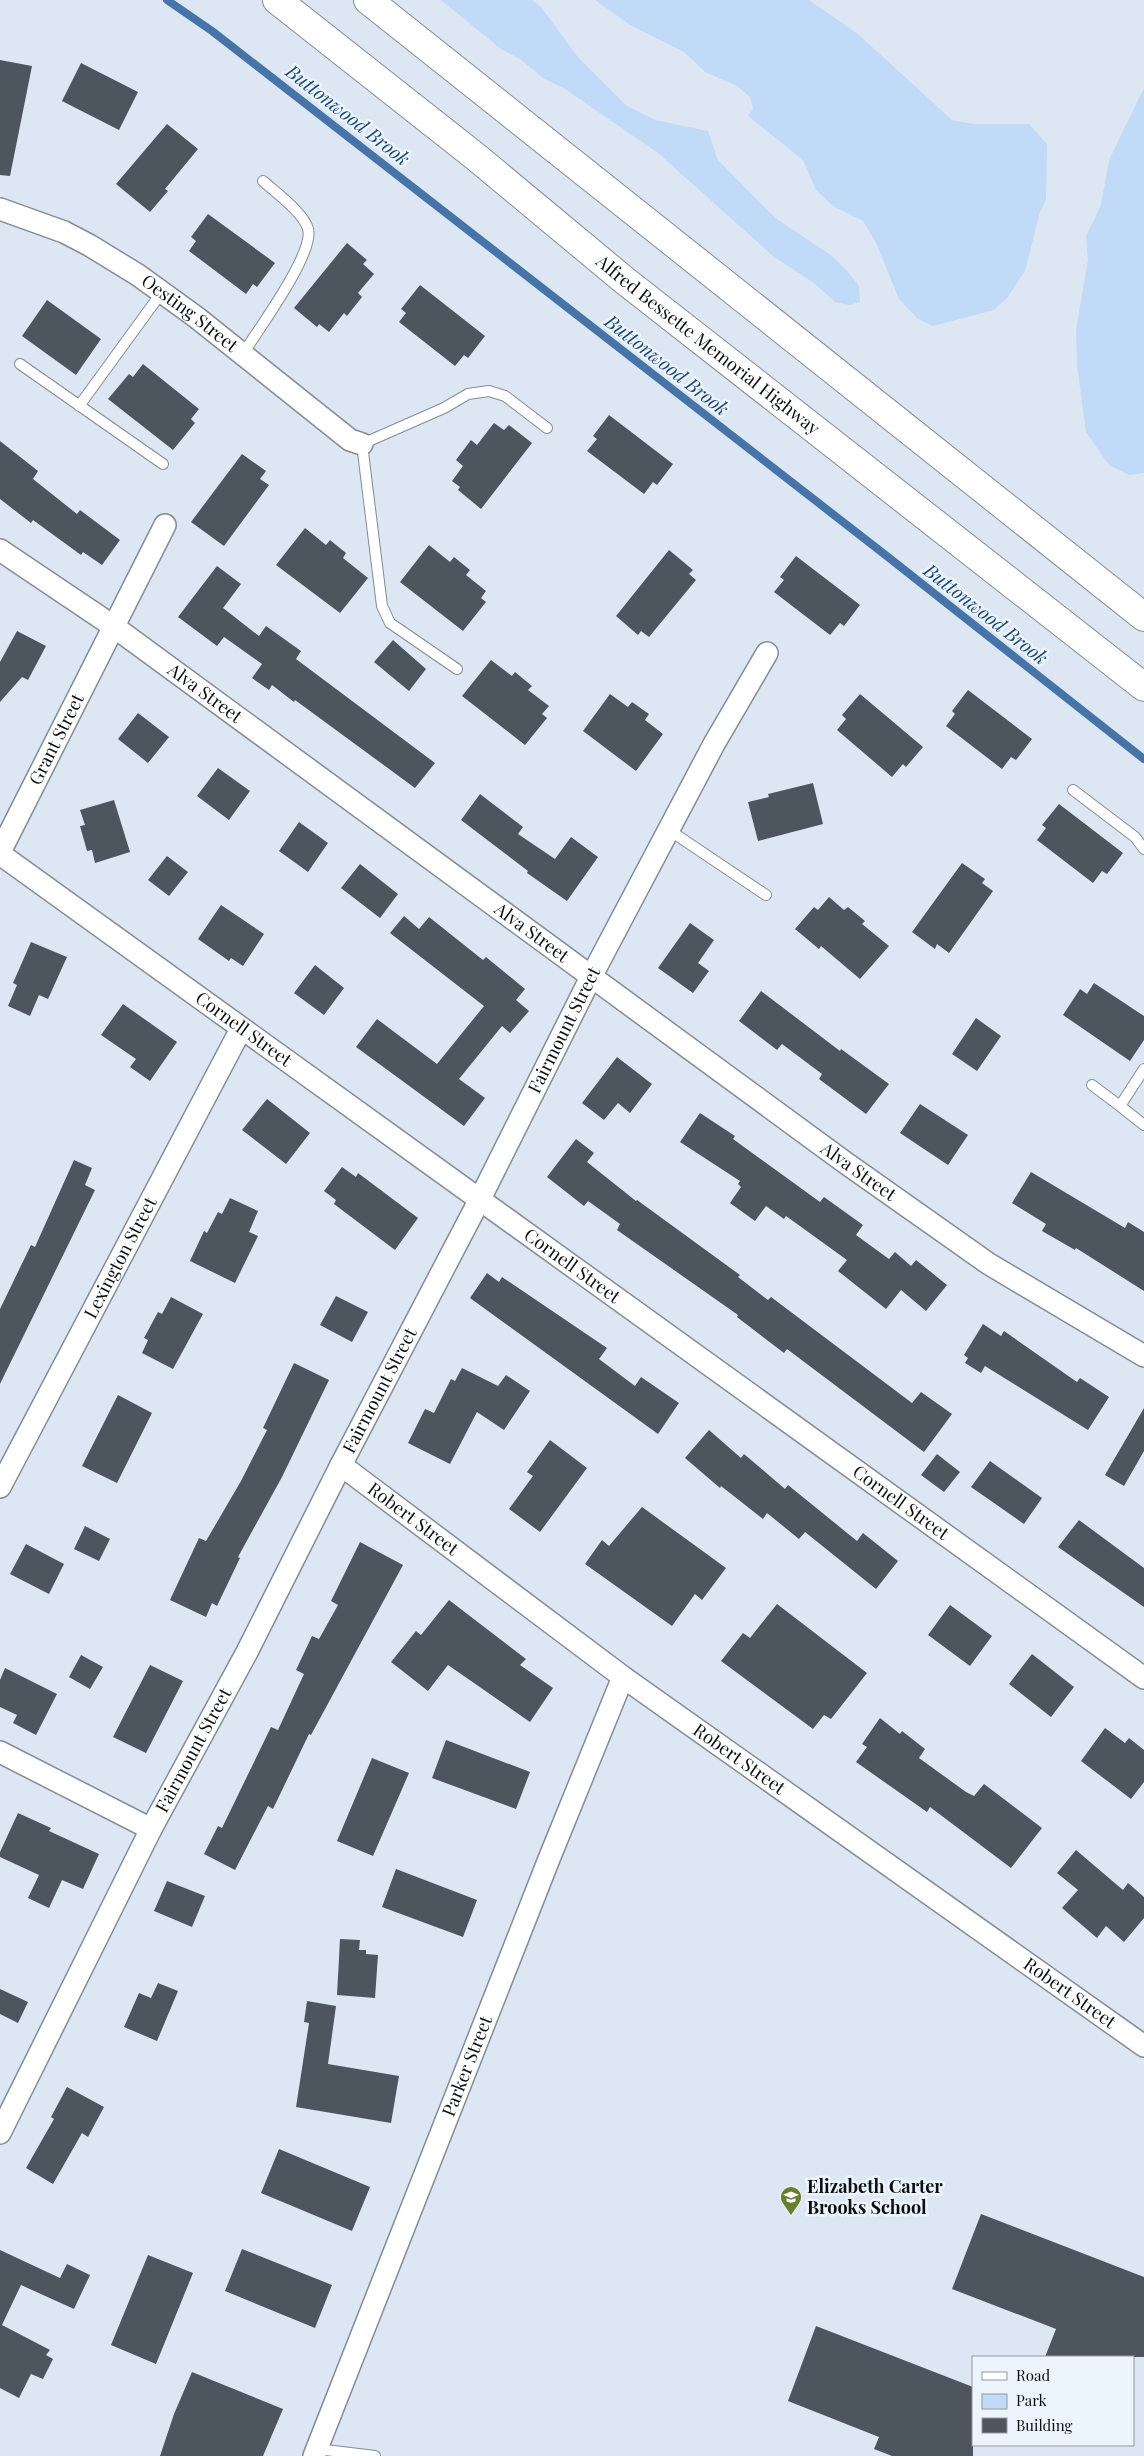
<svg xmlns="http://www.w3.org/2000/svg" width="1144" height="2456" font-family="'Playfair Display',serif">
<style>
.green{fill:#c1daf8}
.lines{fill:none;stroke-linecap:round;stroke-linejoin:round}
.stream{stroke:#4674a8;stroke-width:8}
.building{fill:#4d555f}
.lane-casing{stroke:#838c97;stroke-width:12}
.street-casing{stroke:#838c97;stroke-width:24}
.highway-casing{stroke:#838c97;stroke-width:30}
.lane{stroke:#fff;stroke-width:10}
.street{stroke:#fff;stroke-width:21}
.highway{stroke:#fff;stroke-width:28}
.labels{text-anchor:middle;stroke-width:5;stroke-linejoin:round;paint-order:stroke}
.street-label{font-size:18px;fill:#0b0e12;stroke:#ecf4fd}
.poi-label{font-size:18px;font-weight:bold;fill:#0b0e12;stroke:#ecf4fd;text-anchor:start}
.water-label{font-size:19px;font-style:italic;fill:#1a4675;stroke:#ecf4fd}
</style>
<rect width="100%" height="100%" fill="#dde7f3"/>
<path class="green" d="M441,0h91l9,7 36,49 50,50 28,14 53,11 10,29 56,57 58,39 17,17 10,13 1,16 -11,3 -14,-3 -21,-19 -40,-26 -116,-104 -93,-64 -22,-11 -23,-19 -19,-10z
M595,0h214l49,34 94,86 21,4h56l18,20 -1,56 -6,12 -15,59 -18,27 -13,12 -61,16 -15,-7 -19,-20 -22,-54 -14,-24 -30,-15 -17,-16 -13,-30 -55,-44 5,-7 -3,-12 -13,-11 -32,-14 -21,-20 -54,-27z
M1144,88v385l-15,2 -20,-10 -23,-33 -9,-67 -1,-35 12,-70 -2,-24 15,-31 8,-45z"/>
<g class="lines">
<path class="stream" d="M167,0l45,31 676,526 256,202"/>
</g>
<path class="building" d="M0,60l32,6 -22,110 -10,-1z
M81,63l57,29 -19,38 -57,-29z
M167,124l31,25 -33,40 3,2 -18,21 -34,-28z
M208,214l67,49 -18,24 -4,-3 -7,10 -57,-43 7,-10 -5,-4z
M347,243l20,17 -4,4 11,10 -16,19 4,4 -15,19 -3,-3 -15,19 -10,-8 -2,3 -23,-19z
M420,285l65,51 -17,22 -4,-3 -9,11 -56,-44 7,-9 -5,-4z
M47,300l54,39 -25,36 -54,-39z
M143,364l56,45 -8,10 4,4 -22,27 -65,-51 21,-25 4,3z
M609,415l64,49 -16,21 -4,-3 -9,12 -57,-43 10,-12 -4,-3z
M494,423l10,7 5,-5 23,18 -51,66 -23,-19 2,-3 -8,-6 11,-15 -7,-6 15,-20 6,5z
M0,441l38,30 -5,8 44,35 3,-4 40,30 -18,25 -19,-13 -2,3 -48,-35 -2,3 -31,-24z
M242,454l24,17 -6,8 9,6 -45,61 -33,-24z
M305,528l21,17 4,-5 16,13 -3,5 25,20 -28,35 -64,-48z
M429,545l21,17 4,-5 16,13 -4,5 20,16 -5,7 5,4 -23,29 -63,-49z
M669,550l24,20 -4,4 7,6 -47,57 -8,-6 -3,4 -22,-19z
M796,556l64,49 -16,21 -4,-3 -10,12 -56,-43 10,-12 -4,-3z
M217,566l24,18 -18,24 36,28 7,-10 35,25 -5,8 139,104 -20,25 -120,-88 -1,2 -22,-17 -3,5 -17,-12 10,-14 -38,-27 -7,9 -39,-29z
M17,631l29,15 -18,34 -6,-3 -22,25v-40z
M393,640l33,29 -17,22 -35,-29z
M491,660l21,16 3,-4 17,14 -4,4 21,16 -7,8 5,4 -22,27 -63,-49z
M968,690l64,49 -16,21 -5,-3 -9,12 -56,-43 9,-12 -3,-3z
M610,694l18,13 4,-5 17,12 -4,6 18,14 -27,37 -53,-40z
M860,694l63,53 -17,20 -3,-3 -11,13 -55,-47 9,-11 -4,-4z
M138,713l31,24 -21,26 -30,-24z
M218,768l32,23 -21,29 -32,-24z
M813,783l10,41 -65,17 -10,-39 21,-5 -1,-3z
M480,794l43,33 -5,7 37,25 16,-22 27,20 -31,44 -40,-28 1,-2 -67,-51z
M114,800l16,52 -35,11 -3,-13 -5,1 -7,-25 5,-1 -5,-15z
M1059,804l64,49 -16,21 -5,-3 -9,12 -56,-43 9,-12 -4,-3z
M299,822l29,21 -20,29 -29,-21z
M167,856l21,16 -19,24 -21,-16z
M962,863l23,16 -3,4 11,8 -44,62 -12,-9 -2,5 -23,-17z
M360,864l38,30 -18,24 -39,-30z
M829,897l15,13 4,-3 17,14 -3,3 27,22 -29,33 -39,-33 -2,3 -24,-20 19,-22 4,3z
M221,905l43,29 -21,32 -12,-8 -2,3 -31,-22z
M404,916l15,13 10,-12 54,43 3,-3 39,32 -9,11 13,11 -19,22 -8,-7 -43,53 26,19 -21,28 -108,-79 21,-28 60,45 47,-58 -94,-73z
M690,923l24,17 -16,23 11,8 -16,22 -35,-25z
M31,942l36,15 -19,42 -9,-4 -9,21 -22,-10 9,-21 -4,-2z
M315,965l29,23 -20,27 -30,-22z
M1094,983l50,33v24l-14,21 -67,-46 17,-26 7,5z
M761,991l79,60 1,-2 48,35 -23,30 -47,-35 3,-5 -40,-30 -5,6 -38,-29z
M123,1004l54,38 -27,39 -20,-14 6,-8 -35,-24z
M976,1018l25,18 -24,35 -25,-17z
M617,1057l35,27 -22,29 -12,-10 -14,17 -22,-17z
M267,1099l43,34 -24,31 -44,-34z
M920,1104l48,31 -20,30 -48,-32z
M700,1113l35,23 -2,3 87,63 4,-5 39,28 -7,10 33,24 6,-7 16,14 5,-6 31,25 -21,26 -25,-21 -15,19 -48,-38 9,-11 -61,-44 -2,3 -18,-13 -11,15 -25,-18 11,-16 -3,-3 2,-3 -60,-39z
M576,1139l18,14 -7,9 49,39 1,-1 103,75 -2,2 30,23 3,-3 141,106 9,-11 31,22 -28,38 -137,-103 -3,4 -47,-36 1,-2 -121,-85 3,-6 -32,-23 -4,5 -37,-29z
M74,1160l18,8 -7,17 10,5 -95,194v-75l31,-64 4,2z
M342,1167l14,10 2,-4 60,45 -23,32 -61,-46 2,-4 -12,-9z
M1031,1172l94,56 3,-6 16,10v59l-68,-43 -1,2 -33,-19 4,-7 -34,-21z
M230,1198l28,13 -9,21 9,4 -23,47 -45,-22 14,-30 3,2 11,-21 4,2z
M487,1273l12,9 3,-5 105,71 -8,11 36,27 6,-9 38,26 -21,31 -188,-136z
M336,1296l32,16 -16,30 -32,-17z
M171,1297l32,17 -30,55 -31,-16 6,-13 -4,-2 14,-26 4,2z
M983,1324l18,12 3,-5 73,51 3,-4 29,19 -21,33 -103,-64 -4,7 -16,-10 3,-5 -4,-3z
M294,1363l35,17 -47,97 -44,80 2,1 -23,48 -5,-3 -6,14 -36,-17 29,-62 7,3 35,-60 26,-51 -4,-2z
M462,1368l36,18 8,-11 24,16 -26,39 -27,-18 -27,52 -42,-21 17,-34 9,4 17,-34 4,2z
M118,1395l34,18 -35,70 -35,-17z
M1144,1408v43l-20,35 -19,-11z
M709,1430l32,28 3,-4 41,35 3,-4 69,56 6,-8 35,28 -22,28 -71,-57 -6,7 -32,-26 -4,6 -42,-33 -1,2 -35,-30z
M550,1440l37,28 -47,64 -31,-23 24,-33 -6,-4z
M937,1454l23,18 -16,20 -23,-17z
M990,1461l52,37 -18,26 -53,-37z
M642,1507l84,61 -24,32 -7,-6 -23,32 -87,-62 17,-24 7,6z
M1079,1520l65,48v39l-86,-60z
M85,1526l25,13 -11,22 -25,-12z
M360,1542l43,23 -92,170 -2,-1 -36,75 -5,-3 -33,64 -31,-16 14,-28 4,2 49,-101 7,3 26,-56 -8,-4 16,-34 7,3 19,-34 -7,-4z
M26,1544l38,20 -15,30 -39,-20z
M449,1600l77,59 -6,6 33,23 -23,34 -82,-57 -20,26 -37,-29 25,-31 5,4z
M777,1604l90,69 -36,46 -7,-4 -11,14 -92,-68 22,-28 7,5z
M950,1605l42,31 -22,30 -42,-31z
M1032,1654l42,33 -23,30 -42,-33z
M81,1655l22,12 -13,22 -21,-12z
M150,1665l33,16 -37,72 -33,-16z
M5,1668l52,26 -21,41 -23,-12 4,-8 -17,-8v-27z
M880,1718l20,16 2,-3 23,18 -6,9 47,34 8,4 10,-12 58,44 -31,40 -81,-61 -3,5 -71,-50 11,-15 -5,-3z
M1105,1728l20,15 4,-5 15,12v32l-13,17 -50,-38z
M446,1740l84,32 -14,37 -84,-31z
M372,1758l37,15 -36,83 -36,-15z
M18,1813l33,15 -2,3 50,23 -16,35 -21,-9 -13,28 -21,-10 11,-23 -39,-18v-5z
M1076,1850l47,40 5,-7 16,14v21l-20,24 -18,-16 -9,12 -35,-30 16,-18 -21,-17z
M396,1869l81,31 -14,37 -81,-30z
M167,1881l38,15 -13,31 -38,-16z
M340,1939l20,1 -1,10h7v4l12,1 -3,43 -38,-3z
M158,1983l20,8 -21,50 -33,-14 15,-34 12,5z
M0,1989l28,13 -10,21 -18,-9z
M307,2001l29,5 -8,58 71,12 -8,47 -95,-16 13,-84 -5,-1z
M67,2087l37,20 -16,30 -6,-4 -29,51 -27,-16 28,-49 -3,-2z
M279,2149l91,38 -18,44 -91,-38z
M981,2214l163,63v80h-99l11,-28 -104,-40z
M242,2249l90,36 -17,43 -90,-37z
M0,2250l60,28 7,-14 23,11 -16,34 -53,-24 -19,40 48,25 -4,5 7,4 -10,20 -12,-5 -12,24 -19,-10z
M148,2255l45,18 -37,91 -45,-19z
M816,2326l157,61v69h-81l-18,-7 5,-12 -91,-36z
M192,2372l91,37 -20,47h-103l14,-42z"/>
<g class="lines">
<g class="lane-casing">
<path id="lane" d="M243,354c14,-23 72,-101 65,-125 -4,-16 -33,-37 -45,-48
M20,364l143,100
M79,406l83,-114
M457,669l-67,-46 -8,-17 -20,-162 82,-36 24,-14 21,-3 16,5 42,32
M1073,790l62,47 9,12
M669,830l97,65
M1144,1069l-24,37 24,19
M1092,1085l28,21
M317,2449l58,7"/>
</g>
<g class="street-casing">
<g id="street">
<path id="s1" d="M0,209l64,23 25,13 49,30 58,42 154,123 12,4"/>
<path id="s2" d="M0,550l113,76 730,535 146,103 155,92"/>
<path id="s3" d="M0,852l165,-327"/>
<path id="s4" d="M0,854l1144,824"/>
<path id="s5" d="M341,1465l282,212 521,369"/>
<path id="s6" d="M0,1487l241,-458"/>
<path d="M0,1752l151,77"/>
<path id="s7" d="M0,2133l151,-304 96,-177 94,-187 139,-266 111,-222 123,-233 53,-91"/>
<path id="s8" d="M314,2456l235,-597 74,-182"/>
</g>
</g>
<g class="highway-casing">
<g id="highway">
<path id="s9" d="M277,0l199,157 148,123 520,407"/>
<path d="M368,0l776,617"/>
</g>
</g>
<use href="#lane" class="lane"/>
<use href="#street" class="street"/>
<use href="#highway" class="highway"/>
</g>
<defs>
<g id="school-pin" transform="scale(1.125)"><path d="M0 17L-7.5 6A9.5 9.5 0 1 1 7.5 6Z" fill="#677e2f" stroke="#ecf4fd"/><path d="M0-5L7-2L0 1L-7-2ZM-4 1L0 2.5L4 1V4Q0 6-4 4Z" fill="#fff"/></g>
</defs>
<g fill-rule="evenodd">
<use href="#school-pin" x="791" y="2197"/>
</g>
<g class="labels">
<g class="street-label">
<text dy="6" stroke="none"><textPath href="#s1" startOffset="218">Oesting Street</textPath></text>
<text dy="6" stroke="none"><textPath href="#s9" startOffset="552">Alfred Bessette Memorial Highway</textPath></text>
<text dy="6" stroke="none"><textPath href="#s2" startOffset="250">Alva Street</textPath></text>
<text dy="6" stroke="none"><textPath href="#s3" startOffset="126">Grant Street</textPath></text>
<text dy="6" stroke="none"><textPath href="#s2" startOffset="655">Alva Street</textPath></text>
<text dy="6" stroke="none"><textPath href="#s4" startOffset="300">Cornell Street</textPath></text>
<text dy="6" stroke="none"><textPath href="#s7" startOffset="1239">Fairmount Street</textPath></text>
<text dy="6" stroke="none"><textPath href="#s2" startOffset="1060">Alva Street</textPath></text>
<text dy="6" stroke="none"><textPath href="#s6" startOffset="259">Lexington Street</textPath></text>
<text dy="6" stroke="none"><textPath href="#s4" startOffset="705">Cornell Street</textPath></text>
<text dy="6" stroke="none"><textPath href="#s7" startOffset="834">Fairmount Street</textPath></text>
<text dy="6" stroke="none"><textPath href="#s4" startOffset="1110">Cornell Street</textPath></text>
<text dy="6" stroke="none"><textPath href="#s5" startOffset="90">Robert Street</textPath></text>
<text dy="6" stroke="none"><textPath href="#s7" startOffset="429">Fairmount Street</textPath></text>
<text dy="6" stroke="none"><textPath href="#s5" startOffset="495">Robert Street</textPath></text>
<text dy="6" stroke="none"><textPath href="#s5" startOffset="900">Robert Street</textPath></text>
<text dy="6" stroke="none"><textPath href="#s8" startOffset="419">Parker Street</textPath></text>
</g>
<g class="poi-label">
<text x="807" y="2193">Elizabeth Carter<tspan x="807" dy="21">Brooks School</tspan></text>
</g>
<g class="water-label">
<text transform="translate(348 115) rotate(38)" y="7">Buttonwood Brook</text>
<text transform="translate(667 365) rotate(38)" y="7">Buttonwood Brook</text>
<text transform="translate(986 614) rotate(38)" y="7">Buttonwood Brook</text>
</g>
</g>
<rect x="972" y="2356" width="162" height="90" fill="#ecf4fd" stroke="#92989f"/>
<rect x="982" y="2372" width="25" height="8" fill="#ffffff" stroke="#92989f"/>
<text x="1016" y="2381" font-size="15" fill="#0b0e12">Road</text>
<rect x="982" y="2394" width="25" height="15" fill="#c1daf8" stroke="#92989f"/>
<text x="1016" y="2406" font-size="15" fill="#0b0e12">Park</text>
<rect x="982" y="2418" width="25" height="15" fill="#4d555f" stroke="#92989f"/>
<text x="1016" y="2431" font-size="15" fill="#0b0e12">Building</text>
</svg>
